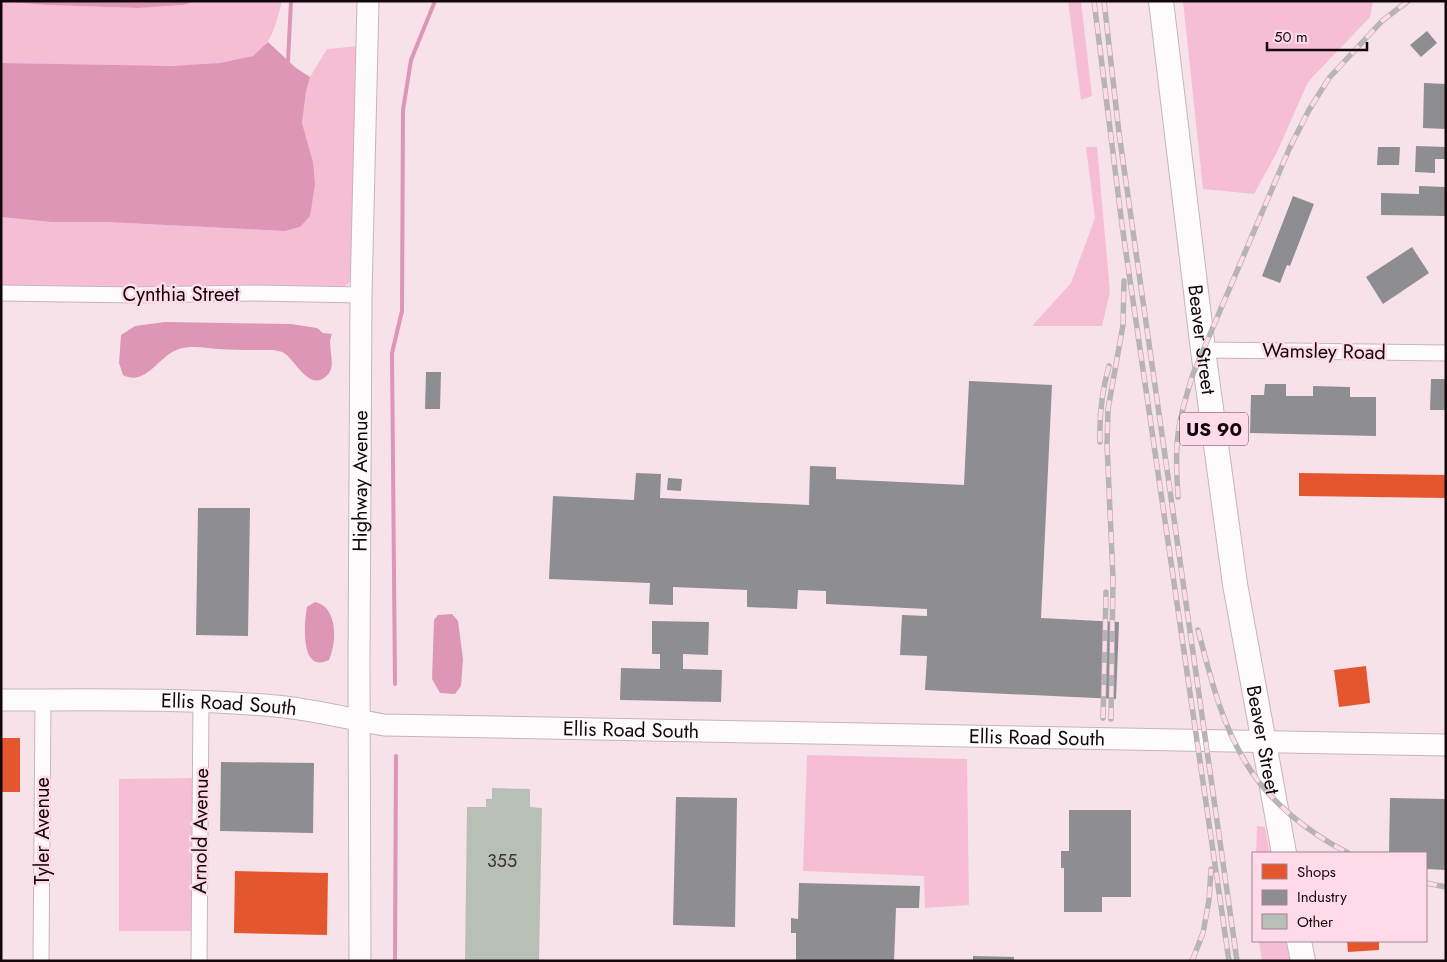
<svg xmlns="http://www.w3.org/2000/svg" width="1447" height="962" font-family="Jost,sans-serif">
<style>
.green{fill:#f6bed5}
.water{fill:#de96b6}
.shops{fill:#e4572e}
.industry{fill:#8d8d92}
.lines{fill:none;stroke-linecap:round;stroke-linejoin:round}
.stream{stroke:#de96b6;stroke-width:4}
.building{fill:#b7bfb7}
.street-casing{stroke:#c6b5bc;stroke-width:17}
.secondary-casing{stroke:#c6b5bc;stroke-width:23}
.primary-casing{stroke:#c6b5bc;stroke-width:26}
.street{stroke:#fefbfc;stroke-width:15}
.secondary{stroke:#fefbfc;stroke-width:21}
.primary{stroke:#fefbfc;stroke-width:24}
.rail-casing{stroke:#b8b3b5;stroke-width:5.5}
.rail{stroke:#ffdae8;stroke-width:4;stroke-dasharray:11;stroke-linecap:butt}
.labels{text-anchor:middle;stroke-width:5;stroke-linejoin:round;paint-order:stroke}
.number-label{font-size:18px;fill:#3c3537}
.shield{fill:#ffdae8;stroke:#5a464e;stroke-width:1}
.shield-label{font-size:19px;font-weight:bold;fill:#13070c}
.street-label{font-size:20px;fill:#13070c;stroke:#ffdae8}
</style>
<rect width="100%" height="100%" fill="#f7e2ea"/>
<path class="green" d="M197,1h85c-5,19 -10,46 -30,55 -15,7 -40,8 -56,9 -65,3 -130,-1 -195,-2v-61h18l29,3 90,3 45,-3z
M1068,1h13l11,95 -11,4z
M1183,1h190l-3,16 -62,65 -31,70 -23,42 -51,-5z
M360,46l-4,229 -9,10 -7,3 -339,-2v-69l50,5h55l179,9 15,-4 13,-65 -11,-39 4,-31 4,-15 17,-28z
M1086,147h11l13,145 -8,34h-70l39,-43 24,-65z
M807,755l160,4 2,146 -44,3 -1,-32 -121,-5z
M195,778l-1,153h-75v-152z
M1257,826l8,1 5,26h-14z
M1259,941h28l4,20h-29z"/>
<path class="water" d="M1,1h196l-14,4 -45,3 -90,-3z
M268,42l28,26 14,9 -4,15 -4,31 11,39 2,22 -5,32 -10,11 -15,4 -179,-9h-55l-50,-5v-154l170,3 49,-3 33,-7z
M165,322l126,2 26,4 6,5 9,1c-5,10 2,24 -1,35 -1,4 -4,7 -7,9 -16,11 -29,-18 -40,-25 -3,-2 -8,-2 -11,-3 -19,0 -37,0 -55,-1 -13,-1 -26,-4 -39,0 -20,6 -33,38 -56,26l-4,-12 2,-28 14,-9z
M315,602c23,5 22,40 14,58 -29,14 -25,-36 -22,-53z
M452,614l6,7 5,38 -2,27 -6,8 -15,-1 -8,-14 2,-59 4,-5z"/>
<path class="shops" d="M1299,473l147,2v23l-147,-2z
M1366,666l4,37 -31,4 -5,-37z
M1,738h19v54h-19z
M235,871l93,2 -1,62 -93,-2z
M1347,941h32v9l-31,2z"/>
<path class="industry" d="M1427,31l10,12 -16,14 -11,-12z
M1424,83l22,1v45l-23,-1z
M1416,146l30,1v12h-11v14l-20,-1z
M1378,147h22l-1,18h-22z
M1419,186l27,1v29l-65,-1v-22l38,1z
M1293,196l21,8 -24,62 -3,-1 -7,18 -18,-7z
M1412,247l17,26 -46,31 -17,-27z
M426,372h15l-1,37h-15z
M1431,379h15v31h-16z
M969,381l83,4 -11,233 78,4 -3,77 -191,-9 2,-34 -27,-1 2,-40 25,1v-7l-101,-5v-13l-28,-1 -1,19 -50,-2v-17l-74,-3v18l-24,-1 1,-21 -101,-4 4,-83 81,4 2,-27 25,1 -1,24 149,7 1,-39 26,1v12l128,6z
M1265,384h21v12h27v-10l37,1v10h26v39l-126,-3 1,-38h13z
M668,478l14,1 -1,12 -14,-1z
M198,508h52l-2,128 -52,-1z
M652,621l57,1 -1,33 -25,-1v15l39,1 -1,32 -101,-2 1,-32 39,1v-15h-8z
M221,762l93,1 -1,70 -93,-2z
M676,797l61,1 -2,129 -62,-2z
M1390,798l56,1v71l-20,-1v-16h-37z
M1069,810h62v87h-29v15h-38v-44h-3v-17h8z
M799,883l121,3 -1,22h-23l-2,53h-98v-28h-5v-15l7,1z
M973,956l41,1v4h-41z"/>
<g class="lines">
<path class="stream" d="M288,61l3,-60
M395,684l-3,-331 10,-42 1,-201 8,-50 24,-59
M395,961l1,-205"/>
</g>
<path class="building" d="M492,788l38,1v18l12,1 -3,153h-74l2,-154h19v-8h6z"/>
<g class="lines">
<g class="street-casing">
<path id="street" d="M1,293l134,2 121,-2 105,2
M1203,350l243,3
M41,961l2,-261
M199,961l2,-259"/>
</g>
<g class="secondary-casing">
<g id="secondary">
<path id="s1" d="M1,700c91,0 184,-2 274,6 37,3 73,13 109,19l1062,20"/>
<path id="s2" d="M360,961l-1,-298 2,-368 7,-294"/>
</g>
</g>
<g class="primary-casing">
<g id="primary">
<path id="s3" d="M1161,1l42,349 32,234 49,269"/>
<path d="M1299,941l4,20"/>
</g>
</g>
<use href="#street" class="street"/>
<use href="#secondary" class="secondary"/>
<use href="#primary" class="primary"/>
<g class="rail-casing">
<path id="rail" d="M1094,1l28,224 107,736
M1104,1l15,132 118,828
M1100,442c-1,-26 2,-51 9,-76
M1178,497c-1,-20 -3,-41 0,-62 2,-21 9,-41 15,-61l97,-227 19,-37 20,-32 53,-57 26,-20
M1198,630c12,45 23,93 48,133 23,39 63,70 102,90
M1103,718l3,-126
M1111,719l2,-141 -6,-134 1,-35 15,-84 1,-44
M1426,883l20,4
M1192,961l11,-28 6,-33 2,-31"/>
</g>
<use href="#rail" class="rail"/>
</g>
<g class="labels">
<g class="number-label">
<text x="502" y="867">355</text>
</g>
<rect class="shield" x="1180" y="412.5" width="68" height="33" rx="4"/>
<g class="shield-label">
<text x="1214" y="436">US 90</text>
</g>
<g class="street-label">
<text x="181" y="301">Cynthia Street</text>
<text dy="7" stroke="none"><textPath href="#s3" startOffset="341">Beaver Street</textPath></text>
<text transform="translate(1324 351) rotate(1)" y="7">Wamsley Road</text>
<text dy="7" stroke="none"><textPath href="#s2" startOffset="480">Highway Avenue</textPath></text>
<text dy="7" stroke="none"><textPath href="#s1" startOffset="228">Ellis Road South</textPath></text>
<text dy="7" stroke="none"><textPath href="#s1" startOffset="632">Ellis Road South</textPath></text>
<text dy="7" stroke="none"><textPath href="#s1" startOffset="1038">Ellis Road South</textPath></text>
<text dy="7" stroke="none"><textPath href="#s3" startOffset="746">Beaver Street</textPath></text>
<text transform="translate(42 831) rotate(-90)" y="7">Tyler Avenue</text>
<text transform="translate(200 831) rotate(-89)" y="7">Arnold Avenue</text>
</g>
</g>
<rect width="1447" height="962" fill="none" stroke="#13070c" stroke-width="5"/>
<rect x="1252" y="852" width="175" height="90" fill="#ffdae8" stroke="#a18690"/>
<rect x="1262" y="864" width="25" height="15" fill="#e4572e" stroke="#a18690"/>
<text x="1297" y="877" font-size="15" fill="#13070c">Shops</text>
<rect x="1262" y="890" width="25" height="15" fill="#8d8d92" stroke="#a18690"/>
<text x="1297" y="902" font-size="15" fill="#13070c">Industry</text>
<rect x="1262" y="914" width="25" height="15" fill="#b7bfb7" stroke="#a18690"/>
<text x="1297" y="927" font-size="15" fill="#13070c">Other</text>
<path d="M1267 42v8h100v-8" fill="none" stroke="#13070c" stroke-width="2.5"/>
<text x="1274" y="42" font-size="15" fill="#13070c" stroke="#ffdae8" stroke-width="4" paint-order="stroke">50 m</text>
</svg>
